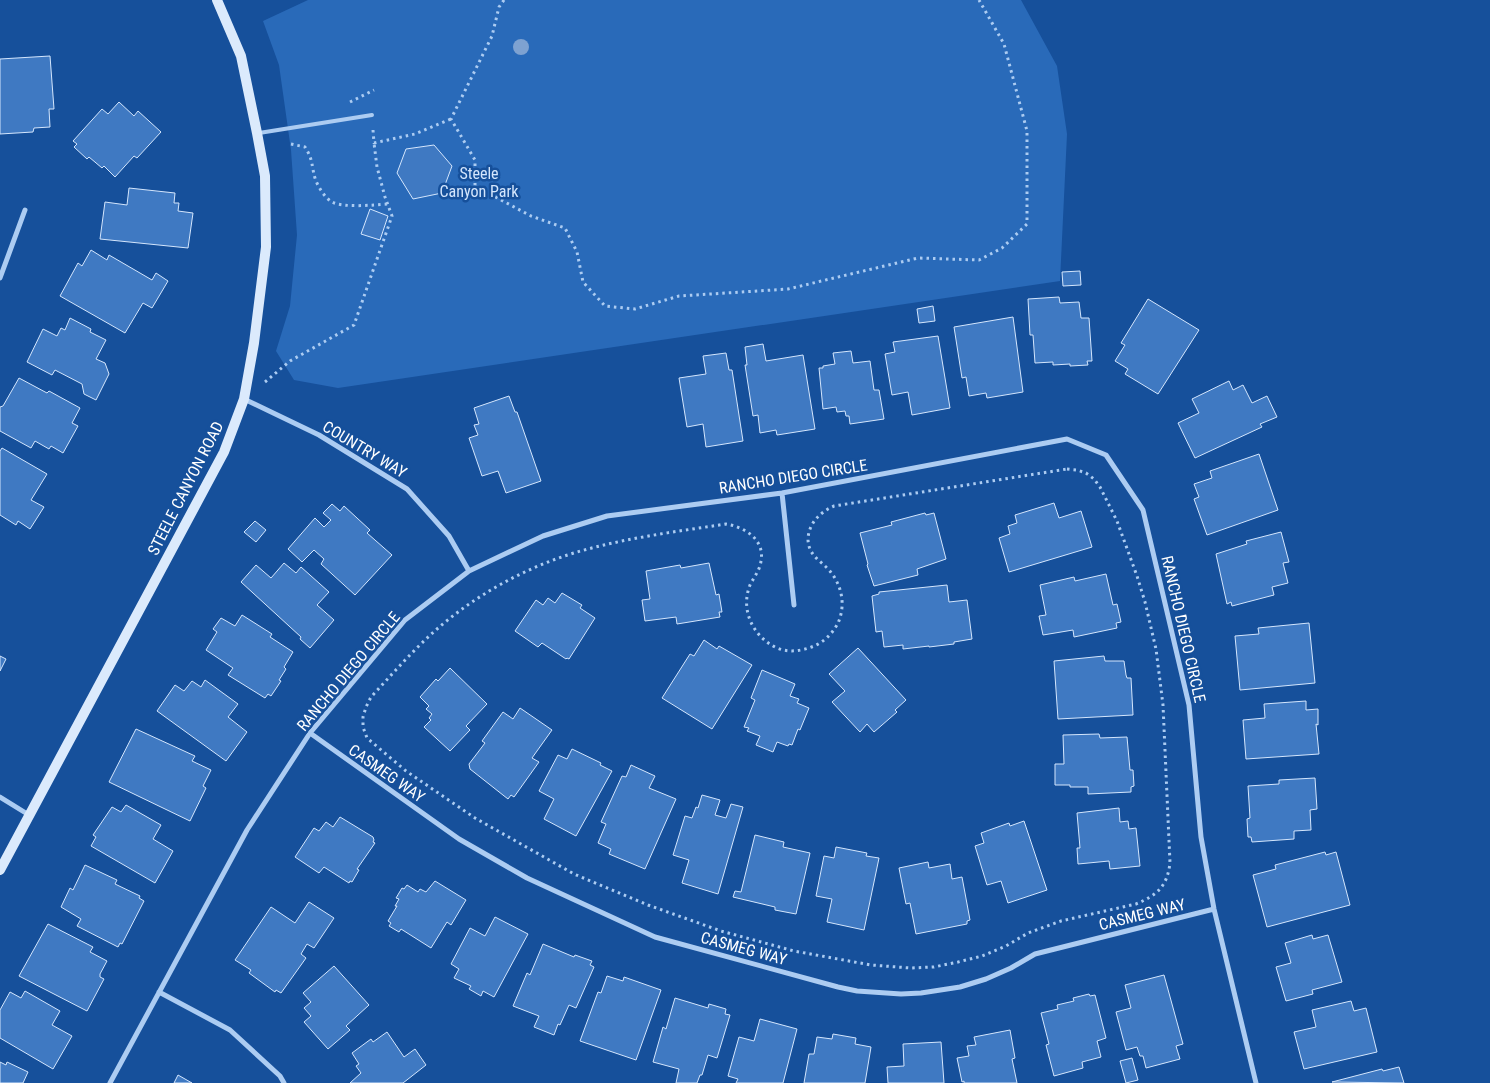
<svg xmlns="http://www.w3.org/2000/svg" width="1490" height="1083" font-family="'Roboto Condensed',sans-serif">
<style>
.green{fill:#296ab9}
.building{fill:#3f79c2;stroke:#d4e6fd}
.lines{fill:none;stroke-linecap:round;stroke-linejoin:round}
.path{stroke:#acccf2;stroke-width:3;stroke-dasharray:2.5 4;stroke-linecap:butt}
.lane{stroke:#acccf2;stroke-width:4}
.street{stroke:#acccf2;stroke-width:5}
.secondary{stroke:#dbeafc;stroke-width:10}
.tree{fill:#7ea2d1}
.labels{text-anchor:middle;stroke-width:5;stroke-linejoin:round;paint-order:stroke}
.park-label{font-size:16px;fill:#d4e6fd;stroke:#16509b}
.street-label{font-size:16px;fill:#fff;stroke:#16509b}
</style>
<rect width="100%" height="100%" fill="#16509b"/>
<path class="green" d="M308,0h713l36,66 10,68 -7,147 -722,107 -44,-8 -18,-29 14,-45 7,-71 -6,-85 -12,-85 -16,-44z"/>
<path class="building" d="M50,56l4,53h-5l1,18 -16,1 -1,4 -33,2v-75z
M119,102l15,14 4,-5 23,21 -24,26 -3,-2 -19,21 -11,-11 -2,2 -13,-11 -2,2 -13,-12 3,-3 -4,-3 29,-32 6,5z
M434,145l18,21 -10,27 -29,6 -16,-26 9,-24z
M129,188l46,5 -1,10h5l-1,8 15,2 -5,35 -88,-9 5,-37 22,3z
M370,209l18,7 -8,24 -19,-6z
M91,250l16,10 2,-5 43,25 4,-7 12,8 -16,27 -9,-5 -18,30 -65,-37 18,-33 4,3z
M1080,271l1,14 -18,1 -1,-14z
M1059,297l1,6 19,-1 2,16h8l3,43h-5l1,4 -18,1v-2l-17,1v-3l-18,1 -2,-28h-3l-2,-36z
M1148,299l51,31 -41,64 -33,-20 3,-5 -13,-8 10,-16 -4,-2z
M933,306l2,15 -16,2 -2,-14z
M1013,317l10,75 -36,6 -1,-5 -17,3 -3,-19 -4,1 -8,-51z
M70,318l21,11 -1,3 16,8 -10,19 9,4 4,11 -13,26 -12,-6 -2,-10 -27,-14 -3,5 -25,-13 16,-33 14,7 4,-8 4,2z
M938,336l12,72 -38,7 -4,-23 -16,3 -7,-41 10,-2 -2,-10z
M763,344l3,17 37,-6 12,74 -38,6 -1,-5 -16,3 -2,-18 -5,1 -8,-51h2l-2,-18z
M851,351l2,12 17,-2 4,29h5l5,29 -34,5 -1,-8h-3l-1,-5 -8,1 -1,-5 -13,2 -4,-41h4v-2l12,-2 -2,-11z
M726,353l3,17h3l11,71 -37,6 -3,-23 -16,3 -8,-49 27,-4 -3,-18z
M19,378l28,15 2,-2 31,17 -8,15 6,3 -15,27 -12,-7 -2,3 -14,-8 -4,7 -31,-17v-24l3,-1z
M1229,381l4,9 10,-5 9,18 15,-7 10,21 -17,7 2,3 -67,31 -17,-35 21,-10 -7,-14z
M509,396l6,16h2l24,69 -35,12 -8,-22 -16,5 -13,-38 9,-3 -4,-10 5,-1 -5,-16z
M2,448l45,26 -16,26 13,7 -14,22 -12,-8 -2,4 -16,-10v-64z
M1259,454l19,56 -71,25 -13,-36 5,-2 -5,-13 18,-6 -2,-7z
M1054,503l5,15 22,-7 11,36 -83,25 -10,-34 11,-4 -2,-8 9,-3 -2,-8z
M332,504l8,7 4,-5 26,24 -3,3 25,22 -37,40 -34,-31 3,-5 -10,-9 -12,12 -14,-13 27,-31 9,9 7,-7 -8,-7z
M925,513l1,2 8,-2 12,46 -29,10 1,6 -44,11 -7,-21 1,-1 -8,-31 32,-8 -1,-3z
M255,521l11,9 -10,12 -12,-10z
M1281,532l8,30 -6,1 5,20 -16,4 2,8 -42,11 -1,-4 -4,2 -11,-50 31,-10 -1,-3z
M284,563l12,10 5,-6 28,25 -12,13 17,15 -24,28 -10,-9 1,-2 -60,-55 15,-17 15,13z
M709,563l7,32 3,-1 3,18h-3l1,5 -43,7 -1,-7 -31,4 -3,-21 8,-1 -4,-28 34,-6 1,3z
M1106,574l7,31 4,-1 4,18 -5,1 1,5 -43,9 -1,-7 -30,5 -4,-19 7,-1 -6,-30 34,-8 1,4z
M947,585l2,17 18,-2 5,39 -18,3v2l-25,3v-1l-26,3v-4l-19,2 -2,-16 -6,1 -4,-36 7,-2v-2z
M562,593l20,12 -2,3 15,10 -26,41 -2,-1 -1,1 -24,-16 -4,4 -23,-16 21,-31 7,5 5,-7 7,5z
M242,615l30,19 -2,3 23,15 -9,15 2,2 -7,11 2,1 -10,15 -3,-2 -3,4 -37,-23 5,-7 -27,-18 11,-18 -4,-3 8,-11 14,8z
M1309,623l6,60 -75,7 -5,-54 24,-2 -1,-6z
M704,640l13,9 2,-3 33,19 -40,64 -50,-31 28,-44 4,2z
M858,648l48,52 -11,10 2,2 -23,20 -7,-8 -7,8 -28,-30 13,-11 -16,-17z
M0,656l6,3 -6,12z
M1104,656l1,5h19l2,14 1,3h4l2,37 -75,4 -4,-58z
M450,668l37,36 -21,22 4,4 -20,21 -26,-24 7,-7 -2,-2 3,-4 -6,-5 3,-3 -9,-9 16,-18 2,2z
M762,670l33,14 -5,12 9,3 -2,4 12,5 -9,22 -2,-1 -6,16 -3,-1 -1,2 -11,-4 -4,10 -17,-7 4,-9 -13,-5 2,-3 -5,-1 11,-27 -4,-2z
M205,680l33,24 -10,13 19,15 -21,29 -69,-50 18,-26 9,6 8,-10 9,6z
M1306,701v9l12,-1v16l-2,-1 3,30 -73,5 -3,-39 22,-2 -1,-14z
M520,708l32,22 -20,28 7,4 -25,35 -3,-2 -3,4 -38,-30 -1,-5 16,-21 -3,-2 21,-29 10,7z
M136,729l59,27 -3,5 19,9 -8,16 3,2 -16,33 -81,-39z
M1099,734l1,4 27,-1 3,33h3l1,16 -3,1v5l-43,2v-7h-18v-2h-15v-21h9l-1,-29z
M572,749l29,14 -1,2 12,6 -36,65 -32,-17 10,-20 -15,-8 19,-36 9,4z
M631,765l24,11 -6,12 27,11 -31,70 -36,-15 2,-5 -13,-6 8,-19 -5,-2 21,-46 4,1z
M1315,778l2,31 -7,1 1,20 -17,1v8l-42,3 -1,-5h-3l-1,-18 3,-1 -2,-32 31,-2v-4z
M702,795l18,5 -5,15 11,3 5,-14 12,3 -25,87 -36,-11 7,-23 -16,-5 12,-39 7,2 4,-11 2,1z
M126,805l35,20 -8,14 20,12 -18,32 -64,-37 5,-9 -3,-2 19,-28 9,5z
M1119,808l1,14 8,-1 1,8 7,-1 4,38 -30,3 -1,-8 -31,3 -1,-16h3l-3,-35z
M340,817l33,20 1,3 -1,2 2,1 -18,26 2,1 -7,12 -2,-1 -1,2 -25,-16 -5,6 -24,-16 19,-29 5,3 7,-9 7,5z
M1024,821l23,69 -39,13 -7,-22 -14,4 -12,-39 9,-3 -3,-10 28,-10 1,3z
M755,835l29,7 -1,5 27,6 -14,61 -21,-4v-3l-42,-10 2,-6 6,1z
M836,847l31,6 -1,3 13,2 -15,72 -37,-8 5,-23 -16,-3 8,-40 10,2z
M1325,852l1,3 10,-3 14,53 -83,22 -14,-52 23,-6 -1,-4z
M928,862l1,6 21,-4 2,15 10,-2 8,43 -3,1v3l-51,10 -6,-31 -4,1 -7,-36z
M85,865l32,15 -2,4 25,12 -1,2 5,3 -22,43 -2,-1 -2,4 -41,-21 4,-7 -20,-12 9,-19 3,2z
M435,881l31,19 -15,25 -4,-3 -16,26 -30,-19 -2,3 -10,-6 2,-3 -3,-2 9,-15h-2l4,-7 -3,-1 6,-10 2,1 3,-4 11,7 2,-3 6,3z
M309,902l25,16 -20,30 -7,-4 -6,10 5,4 -25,35 -5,-3 -1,2 -26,-19 2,-3 -16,-10 36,-53 24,16z
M495,917l33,17 -34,63 -11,-6 -2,5 -12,-7 2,-3 -17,-8 5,-9 -8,-5 19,-36 15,8z
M48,924l45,23 -3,5 17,9 -7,13v3l4,2 -17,32 -68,-35z
M1312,935l1,4 15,-4 14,47 -30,8 1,4 -27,7 -10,-34 15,-4 -6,-20z
M543,944l31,13 1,-2 17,6 -2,4 4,2 -18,41 -7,-3 -9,20 -2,-1 -4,11 -20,-8 5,-11 -26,-10 14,-33 3,2z
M334,966l35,39 -23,21 4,4 -22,19 -24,-27 7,-6 -7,-8 7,-6 -8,-9z
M1164,975l19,69 -7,2 4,13 -34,9 -3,-12h-3l-3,-9 -11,3 -10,-38 15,-4 -6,-23z
M607,976l16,5 1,-4 37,13 -25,70 -56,-19 18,-49 3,1z
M25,991l35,20 -8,14 20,11 -19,33 -53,-31v-28l10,-18 11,6z
M1089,994l1,2 5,-1 11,43 -9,3 4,16 -19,5 1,6 -29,8 -8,-31 3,-1 -8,-31 17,-4 -1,-4 17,-4 -1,-3z
M675,998l33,10 1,-4 17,5 -1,5 5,1 -13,43 -9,-3 -6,20h-2l-3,8h-21l3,-14 -26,-7 10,-35 3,2z
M1351,1001l3,10 12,-3 11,44 -73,17 -10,-37 22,-5 -4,-17z
M760,1019l37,10 -14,54h-47l2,-4 -10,-3 11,-39 15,4z
M1010,1030l5,28 -3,1 5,24h-53v-2l-2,1 -5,-24 12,-2 -2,-10 9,-1 -2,-8z
M387,1032l17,25 11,-8 11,16 -23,18h-53l11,-10 -5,-7 3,-2 -7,-11 19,-14 2,3z
M833,1034l23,4 -1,6 16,3 -6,36h-61l5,-29h5l3,-17 15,2z
M941,1042l3,41h-56l-1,-16 17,-1 -1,-22z
M1132,1058l6,22 -12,3 -6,-22z
M0,1062l6,3 1,-3 21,10 -5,11h-23z
M1399,1067l5,16 -72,-1 50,-13 1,2z
M178,1075l14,8h-18z"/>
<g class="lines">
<path class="path" d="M504,0l-5,7 -7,29 -41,83 24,41v26l56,30 34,12 12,24 6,30 22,24 30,3 44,-13 109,-7 130,-31 61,2 23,-12 25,-24v-93l-23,-87 -25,-44
M350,102l24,-12
M373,130l1,13 41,-9 36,-15
M291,144l14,3c9,14 6,20 11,34 3,7 9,17 16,21 11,6 42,3 56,2
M265,382l25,-21 64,-36 38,-109 -7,-19 -8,-30 -3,-24
M1067,469l10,1 9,3 8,6 6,8 17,34 20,55 8,26 11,47 7,56 7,158c-3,24 -13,32 -34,41l-75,17 -33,12 -22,13 -24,10 -24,6 -24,5 -24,1 -39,-3 -77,-14 -73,-20 -73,-26 -74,-31 -99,-56 -69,-47 -39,-33 -4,-11v-10l3,-10 5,-10c25,-27 49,-55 78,-78 40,-32 89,-57 139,-70 45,-12 92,-18 138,-25 18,3 39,15 35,37 -1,9 -7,16 -11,24 -10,25 3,52 27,63 12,5 25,3 37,-2 10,-4 19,-13 24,-23 8,-18 4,-38 -9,-53 -9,-10 -20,-14 -21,-30 0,-16 12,-28 26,-34z"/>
<path class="lane" d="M259,133l113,-18"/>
<path class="street" d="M0,278l25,-68
M244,399l75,36 88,54 42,47 20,35
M782,493l12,112
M310,733l149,106 68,39 128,59 183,50 19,4 44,3 20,-1 39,-6 26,-8 25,-11 24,-14 179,-45
M0,797l29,18
M159,992l71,38 50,46 4,7
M110,1083l137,-253 63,-97 95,-113 64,-49 74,-35 64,-20 175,-23 285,-54 39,16 37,55 46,195 12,132 13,72 42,174"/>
<path class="secondary" d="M0,870l224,-418 20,-53 10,-56 12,-96 -1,-71 -8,-43 -16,-77 -24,-56"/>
</g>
<circle class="tree" cx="521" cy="47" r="8"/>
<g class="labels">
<g class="park-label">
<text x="479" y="179">Steele<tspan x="479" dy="18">Canyon Park</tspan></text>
</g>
<g class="street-label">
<text transform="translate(365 449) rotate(31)" y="6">COUNTRY WAY</text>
<text transform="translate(793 476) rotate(-9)" y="6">RANCHO DIEGO CIRCLE</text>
<text transform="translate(185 488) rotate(-63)" y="6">STEELE CANYON ROAD</text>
<text transform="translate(1184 629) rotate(77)" y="6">RANCHO DIEGO CIRCLE</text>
<text transform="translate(348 671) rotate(-50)" y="6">RANCHO DIEGO CIRCLE</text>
<text transform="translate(387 773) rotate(35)" y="6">CASMEG WAY</text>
<text transform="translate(1142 914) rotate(-14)" y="6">CASMEG WAY</text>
<text transform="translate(744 948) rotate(15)" y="6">CASMEG WAY</text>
</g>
</g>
</svg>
